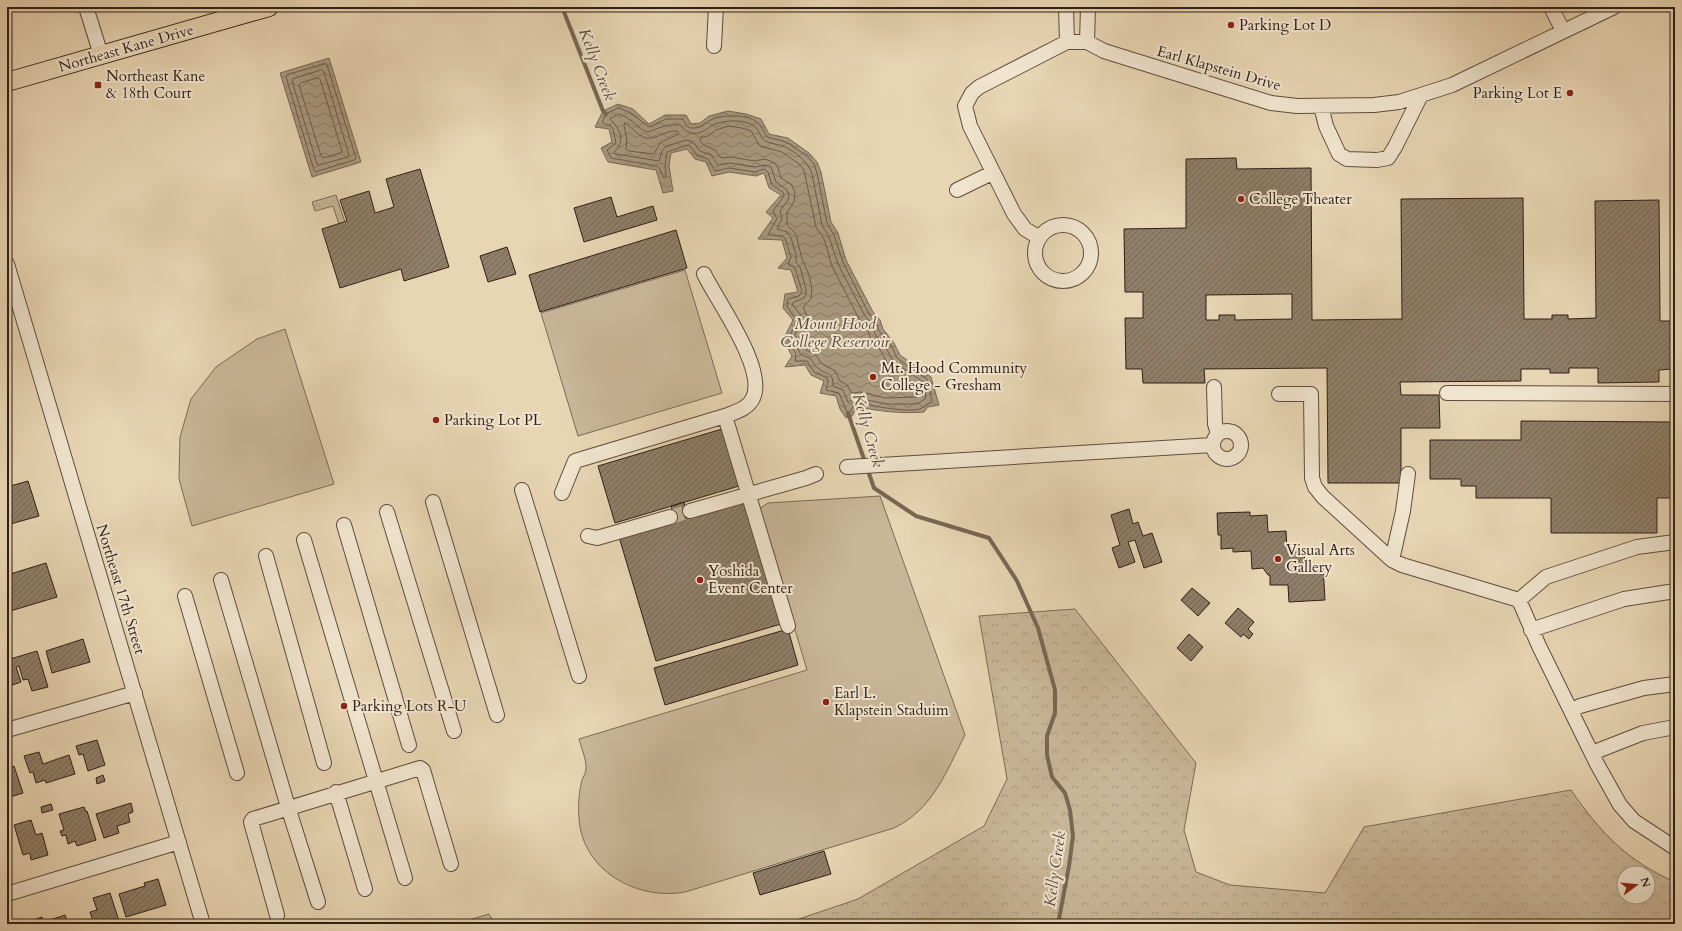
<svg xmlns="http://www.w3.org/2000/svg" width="1682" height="931" font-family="Cardo,serif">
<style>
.grass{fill:url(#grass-tufts);stroke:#7c6a57}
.forest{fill:url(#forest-crowns);stroke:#7c6a57;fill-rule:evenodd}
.park{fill:#c9b698;stroke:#7c6a57}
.water{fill:url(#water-waves);stroke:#786754}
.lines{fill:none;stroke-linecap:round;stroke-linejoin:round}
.shore{stroke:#6c5b4a;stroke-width:1}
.stream{stroke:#786754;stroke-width:4}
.building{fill:url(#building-hatch);stroke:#2f1f16;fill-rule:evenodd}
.minor-tunnel{stroke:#c3b194;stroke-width:14;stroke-dasharray:14 7;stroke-linecap:butt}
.minor-casing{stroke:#5d4c3d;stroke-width:16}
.major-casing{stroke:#2f1f16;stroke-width:20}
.minor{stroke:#f0e4ce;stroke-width:14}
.major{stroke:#e8d5b3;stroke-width:18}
.poi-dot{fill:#8f2418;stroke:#f0e4ce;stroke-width:1.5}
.labels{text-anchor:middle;stroke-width:4;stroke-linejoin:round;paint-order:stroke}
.poi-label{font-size:15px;fill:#2f1f16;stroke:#f0e4ce;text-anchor:start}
.street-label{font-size:15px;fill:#2f1f16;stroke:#f0e4ce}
.water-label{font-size:16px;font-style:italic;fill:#5a493a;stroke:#f0e4ce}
</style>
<defs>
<pattern id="grass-tufts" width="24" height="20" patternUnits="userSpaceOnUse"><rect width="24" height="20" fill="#c9b698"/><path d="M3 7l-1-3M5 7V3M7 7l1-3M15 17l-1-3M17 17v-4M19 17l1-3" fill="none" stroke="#ad9c82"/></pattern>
<pattern id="forest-crowns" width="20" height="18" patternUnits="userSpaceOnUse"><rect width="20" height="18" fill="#c9b698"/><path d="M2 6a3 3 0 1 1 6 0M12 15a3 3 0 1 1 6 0" fill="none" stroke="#ad9c82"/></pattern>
<pattern id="water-waves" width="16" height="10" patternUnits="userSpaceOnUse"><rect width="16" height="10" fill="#a9977e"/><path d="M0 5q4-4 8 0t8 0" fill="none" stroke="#8a7b66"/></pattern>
<pattern id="building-hatch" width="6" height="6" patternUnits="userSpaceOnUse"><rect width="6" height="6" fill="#8f7e68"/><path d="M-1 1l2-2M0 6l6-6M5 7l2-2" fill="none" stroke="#756755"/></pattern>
</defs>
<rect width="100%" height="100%" fill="#e8d5b3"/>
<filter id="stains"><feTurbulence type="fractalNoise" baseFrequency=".005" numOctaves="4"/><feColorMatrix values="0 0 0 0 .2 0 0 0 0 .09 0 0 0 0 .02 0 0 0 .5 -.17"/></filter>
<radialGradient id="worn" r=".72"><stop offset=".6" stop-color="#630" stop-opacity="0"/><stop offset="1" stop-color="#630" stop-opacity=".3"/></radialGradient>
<path class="grass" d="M336,195l9,27 -6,2 -6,-18 -18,5 -3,-9z"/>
<path class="forest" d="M1075,609l121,154 -12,67 12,42 34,13 95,8 39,-66 207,-37c29,42 56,71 104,92v42h-891l74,-25 126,-73 23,-47 -28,-163zM1624,873h24v24h-24z"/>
<path class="park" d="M685,270l37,123 -144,43 -37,-123z
M285,329l49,155 -142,42 -13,-47 1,-42 11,-38 25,-32 41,-28z
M880,496l85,239c-19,37 -32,74 -71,93l-209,64c-48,9 -104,-22 -106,-75 -1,-12 0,-25 3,-37 1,-3 4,-7 4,-11 1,-8 -5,-22 -7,-30l228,-69 -48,-161 9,-6z
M489,914l6,10h-40z"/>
<path class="water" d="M329,58l32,104 -49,15 -32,-104z
M618,104l15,5 16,15 16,-9h21l5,9 9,-1 9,-7 19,-5 18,3 15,5 8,15 19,4 21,15 8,9 4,10 10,50 7,11 8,27 27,52 7,8 3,9 11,14 6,12 31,22 8,28 -11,2 -4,5c-23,2 -44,-1 -67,-5l-5,9 -6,2 -6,-9 -4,-13 -16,-3 4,-12 -13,-6 -6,-10 -20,2 7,-11 -9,-16 10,-20 -10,-12 2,-14 13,-2 -7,-22 -13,-2 9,-10 -5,-18 -24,-1 15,-21 -7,-6 15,-17 -12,-7 -5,-15 -8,3 -27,-4 -17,4 -6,-14 -11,-3 -8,-10 -16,4 -2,13 4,25 -10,2 -7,-23 -48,-8 -7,-14 11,-6 -3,-13 -14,-2 8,-16z"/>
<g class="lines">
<path class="shore" d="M325,64l2,1 29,93 -2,2 -39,12 -1,-2 -28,-93 1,-2z
M322,70l2,2 25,83 -1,2 -29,8 -2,-1 -25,-83 1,-2z
M318,78l2,1 22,72 -1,2 -18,5 -2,-2 -22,-71 2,-2z
M619,108l12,5 18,14 17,-8h17c2,3 4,9 8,9 9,1 13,-5 20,-8 11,-6 40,-6 48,4 4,4 5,9 8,13l19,5 21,14 7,8 3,9 10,50 7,12 9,27 26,52 7,8 3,9 12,14 6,13 30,21 5,22c-4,2 -6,4 -10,7 -11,6 -52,-3 -65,-5l-3,2 -4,7h-3l-8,-19 -13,-3 2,-8 -1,-4 -13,-6 -7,-11h-12l1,-7 -8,-14 9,-20 -10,-13 1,-8 11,-3 3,-5 -7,-23 -7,-4 3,-7 -6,-19 -3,-2 -13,-1 -1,-1 9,-15 -4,-8 11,-15 -1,-4 -11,-7 -4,-13 -4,-3 -9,3 -26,-4 -14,3 -7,-12 -11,-4 -7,-9 -3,-1 -20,7 -2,14 1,10 -1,2 -2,-1 -3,-8 -3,-3 -46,-8 -4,-8 9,-7 -3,-14 -2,-3 -7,-2 -2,-2 4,-8z
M619,114c14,4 19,16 29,18l19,-7h13c6,8 14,11 24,6 4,-2 7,-6 11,-7 11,-4 29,-5 39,2 5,3 6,11 11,15 6,3 12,3 18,5 12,5 25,16 29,28l10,51 7,12 9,27 27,52 7,8 3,10 11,14 7,13 30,21 3,16 -7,5 -4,1h-29l-28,-6 -10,4 -5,-12 -10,-4c0,-16 -6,-10 -15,-18 -9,-6 -1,-9 -17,-13l-8,-16 9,-20 -2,-5 -8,-10 2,-2 10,-4 2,-4v-5l-6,-22 -4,-5v-7l-5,-17 -4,-6 -10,-3 5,-10 -2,-8 8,-11 1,-6 -3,-5 -10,-7 -5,-15 -6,-2 -10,2 -25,-4 -12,2 -7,-10 -11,-4 -7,-9 -6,-2 -21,6 -4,5 -3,10 -43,-7 -2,-2c13,-11 5,-24 -4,-33z
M625,123c7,4 11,11 18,14 11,5 22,-7 34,-6l2,3 -18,8 -7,12 -25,-3 -3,-2 1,-9 -3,-15z
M729,126l13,2 9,3 9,15 22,6 17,12 5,6 12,57 8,12 8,27 27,53 8,8 3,10 11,14 7,14 29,21 3,8 -3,3 -31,1 -26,-6 -8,1 -5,-8 -7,-4 -5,-10 -14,-8 -6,-9 -9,-4 -6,-11c7,-14 11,-17 3,-32l8,-8 1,-10 -3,-14 -7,-16 -6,-25 -9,-9v-13l7,-10 1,-10 -4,-8 -10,-6 -3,-10 -3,-5 -10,-4 -11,2 -23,-4 -10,1 -6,-8 -11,-5 -4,-4v-3l8,-2 8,-6z"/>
<path class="stream" d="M562,7l41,104 3,3
M848,413l26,75 42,28 73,22 28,43 21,47 17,62v23l-8,23v19l5,22 13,16 5,17 3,26 -4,30 -11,58"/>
</g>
<path class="building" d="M1236,158l1,11 74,-1 1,152 90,-1 -1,-120 122,-1 1,121h28v-4h16v4l28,-1 -1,-117 64,-1 1,121h14v-5h1v59h-3v-6l-13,1v12l-61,1v-15h-29v5h-19v-4h-29v12l-121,1 1,13h38l1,33h-39v55h-73l-1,-115 -123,1 1,14h-62l-1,-14h-16l-1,-51h18v-26h-18l-1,-63 62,-1v-69zM1292,294v25l-57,1v-5h-16v5h-13v-25z
M420,169l29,98 -45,14 -3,-12 -61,19 -18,-59 25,-8 -7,-21 29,-9 6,22 19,-6 -8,-28z
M611,197l6,20 36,-11 4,14 -73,22 -10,-34z
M676,230l11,38 -147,44 -11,-37z
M507,247l9,27 -28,8 -8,-26z
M1521,421l154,1v76h-18v35h-106v-35h-75v-12h-15v-7h-31v-39h91z
M722,429l17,57 -124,37 -17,-57z
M28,481l11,35 -32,9v-38z
M744,500l37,124 -125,37 -37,-124z
M684,502l4,14 -13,4 -4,-14z
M1129,509l4,15 5,-2 5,14 9,-3 10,29 -18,6 -9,-28 -7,2 7,20 -16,6 -7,-20 8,-3 -9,-30z
M1250,512v4l17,-1 1,17 18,-1 1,18 17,-1 1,18 18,-1 2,35 -36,2 -1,-17h-18v-10h-2l-5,-7 -11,1 -1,-18 -18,1v-4l-12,1v-14h-3l-1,-22z
M46,563l11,34 -50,15v-37z
M1192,588l18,15 -12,13 -17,-16z
M1238,608l16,14 -6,7 5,5 -4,5 -6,-5 -2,3 -16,-14z
M788,629l10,36 -133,40 -11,-37z
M1189,634l14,13 -12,14 -14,-13z
M83,639l7,23 -38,11 -6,-22z
M37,651l11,36 -16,4 -4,-12 -5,1 -4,-14 -3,1 5,15 -14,5v-27z
M97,740l8,25 -17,6 -5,-17 -4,1 -3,-9z
M39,752l4,12 26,-9 6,19 -29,9 -1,-3 -9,3 -3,-11 -3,1 -6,-17z
M14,766l9,27 -16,5v-29z
M103,775l2,6 -8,3 -1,-6z
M131,803l2,9 -5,2 2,8 -13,4 2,7 -15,5 -8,-24z
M51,804l2,6 -11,3 -1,-6z
M84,807l2,5 1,-1 9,29 -19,6 -2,-5 -7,3 -2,-9 -4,1 -2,-5 4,-1 -5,-16z
M31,820l5,15 6,-2 6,22 -17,5 -1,-7 -7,2 -9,-30z
M824,851l7,23 -71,21 -7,-22z
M158,879l8,26 -40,12 -7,-23 26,-8 -1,-3z
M110,893l9,28 -7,2 1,1h-19l-4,-12 7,-2 -4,-12z
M65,915l3,9 -43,-1 17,-6 2,5z"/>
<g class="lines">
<path class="minor-tunnel" d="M670,517l20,-6"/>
<g class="minor-casing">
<path id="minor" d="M86,7l15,48
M1066,7l1,35
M1551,7l12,24
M1087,42l1,-35
M714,46l2,-39
M1321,106l5,20 13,28 8,5 30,1 11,-2 7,-11 26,-52
M957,190l35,-17
M1035 253a28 28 0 1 1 56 0a28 28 0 1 1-56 0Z
M1038,237l-13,-8 -11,-15 -44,-88 -5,-20 7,-13 7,-6 88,-45h20l17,9 167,52 26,3 77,-1 25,-3 22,-7 31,-10 162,-78
M7,264l196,660
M704,274c13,27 63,95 49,124 -5,11 -18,14 -28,18
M1214,387l1,37 3,10
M1447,393l228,1
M1279,394h32l1,84 3,9 8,10 69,63 10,5 117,35 27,-23 91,-30 38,-5
M1213 445a14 14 0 1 1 28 0a14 14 0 1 1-28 0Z
M847,467l366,-22
M522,490l57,186
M562,493l13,-32 150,-45 63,210
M433,502l64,213
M690,511l116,-33 10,-4
M387,512l67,219
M344,525l65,220
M588,536l9,2 73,-21
M304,540l101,338
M266,556l58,207
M1392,560l11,-49 5,-37
M221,580l67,227 30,95
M185,596l52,177
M1519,600l20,46 58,118 23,41 14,16 41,27
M1531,630l93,-31 51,-8
M1571,711l9,-5 64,-18 31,-4
M7,730l128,-37
M1592,753l51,-20 32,-6
M336,792l29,97
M7,894l172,-52
M277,915l-26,-93 2,-3 167,-51 3,2 28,94"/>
</g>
<g class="major-casing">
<path id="major" d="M7,82l262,-75"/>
</g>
<use href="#minor" class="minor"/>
<use href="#major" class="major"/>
</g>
<g class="poi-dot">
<circle cx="1231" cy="25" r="4"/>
<rect x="94" y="81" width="8" height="8" rx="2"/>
<circle cx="1570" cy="93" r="4"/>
<circle cx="1241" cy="199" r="4"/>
<circle cx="873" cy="377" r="4"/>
<circle cx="436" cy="420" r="4"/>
<circle cx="1278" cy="559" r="4"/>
<circle cx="700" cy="580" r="4"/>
<circle cx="826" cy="702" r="4"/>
<circle cx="344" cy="706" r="4"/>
</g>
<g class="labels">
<g class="poi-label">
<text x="1239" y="30">Parking Lot D</text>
<text x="106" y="81">Northeast Kane<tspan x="106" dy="17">&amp; 18th Court</tspan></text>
<text x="1562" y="98" text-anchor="end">Parking Lot E</text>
<text x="1249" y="204">College Theater</text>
<text x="881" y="373">Mt. Hood Community<tspan x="881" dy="17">College - Gresham</tspan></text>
<text x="444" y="425">Parking Lot PL</text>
<text x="1286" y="555">Visual Arts<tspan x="1286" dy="17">Gallery</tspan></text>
<text x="708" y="576">Yoshida<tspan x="708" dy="17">Event Center</tspan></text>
<text x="834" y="698">Earl L.<tspan x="834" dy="17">Klapstein Staduim</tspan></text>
<text x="352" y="711">Parking Lots R-U</text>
</g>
<g class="street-label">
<text transform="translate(126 48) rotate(-16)" y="5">Northeast Kane Drive</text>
<text transform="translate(1219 68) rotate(16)" y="5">Earl Klapstein Drive</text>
<text transform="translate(121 589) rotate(73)" y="5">Northeast 17th Street</text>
</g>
<g class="water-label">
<text transform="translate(598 64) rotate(69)" y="6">Kelly Creek</text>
<text x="835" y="329">Mount Hood<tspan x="835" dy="18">College Reservoir</tspan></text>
<text transform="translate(869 430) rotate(74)" y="6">Kelly Creek</text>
<text transform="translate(1054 869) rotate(-82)" y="6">Kelly Creek</text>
</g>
</g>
<rect width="1682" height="931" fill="none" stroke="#e8d5b3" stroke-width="24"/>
<rect x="8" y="8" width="1666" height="915" fill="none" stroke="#2f1f16" stroke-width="2"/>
<rect x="12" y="12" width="1658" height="907" fill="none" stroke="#2f1f16"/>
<g transform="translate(1636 885) rotate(74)"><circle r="19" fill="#f0e4ce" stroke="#a39584"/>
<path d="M0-3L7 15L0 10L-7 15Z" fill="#8f2418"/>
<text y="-6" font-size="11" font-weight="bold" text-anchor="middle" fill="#2f1f16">N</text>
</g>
<rect width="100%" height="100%" filter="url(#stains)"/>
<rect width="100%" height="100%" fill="url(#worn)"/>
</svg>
